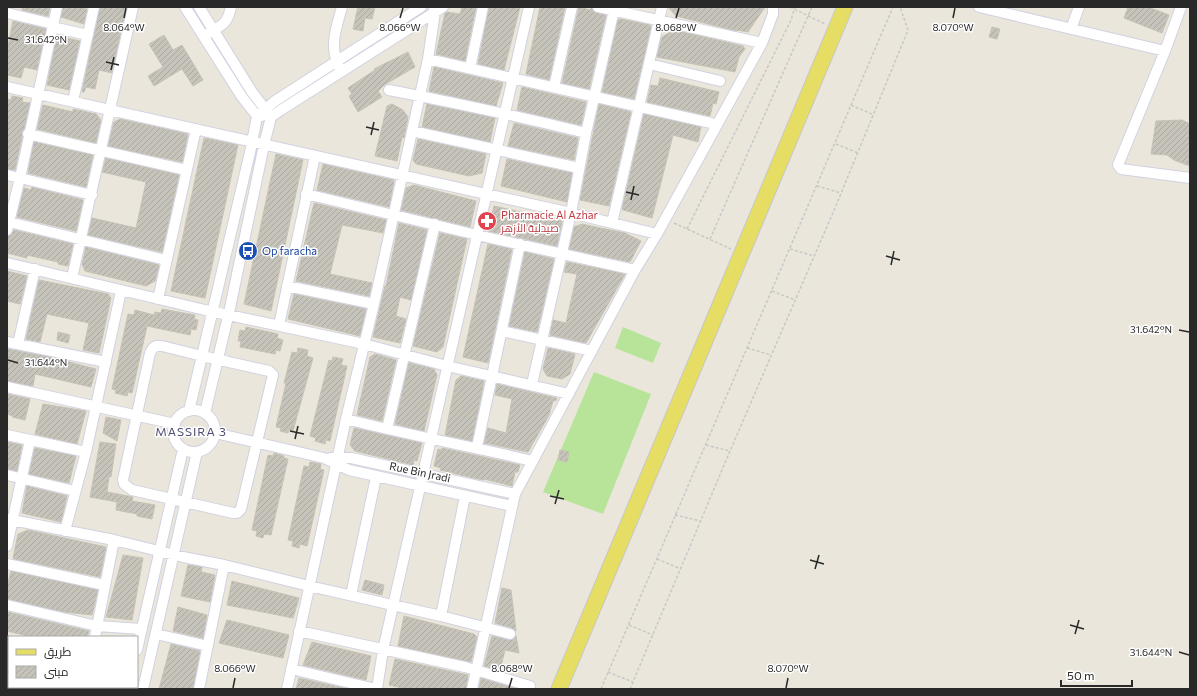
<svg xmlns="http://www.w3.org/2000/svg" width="1197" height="696" font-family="Commissioner,Cairo,sans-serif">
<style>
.pitch{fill:#b7e498}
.building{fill:url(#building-hatch);stroke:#c5c2b5}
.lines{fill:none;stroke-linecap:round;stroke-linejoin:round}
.street-casing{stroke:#d1d1e1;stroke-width:12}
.primary-casing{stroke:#c7c7c7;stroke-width:17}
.path{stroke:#c7c7c7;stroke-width:1.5;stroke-dasharray:3 2;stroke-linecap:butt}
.street{stroke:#fff;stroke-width:10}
.primary{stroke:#e6de64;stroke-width:15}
.ticks{fill:none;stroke:#292929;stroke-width:1.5}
.labels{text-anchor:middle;stroke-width:3;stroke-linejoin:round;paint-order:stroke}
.health-label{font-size:11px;fill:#be3a42;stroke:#fff;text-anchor:start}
.transit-label{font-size:11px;fill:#164399;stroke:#fff;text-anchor:start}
.street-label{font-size:11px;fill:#292929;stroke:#fff}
.neighbourhood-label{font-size:12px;letter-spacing:1px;fill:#4d4d76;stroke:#fff}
.ticks-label{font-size:10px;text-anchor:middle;fill:#292929;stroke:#fff;stroke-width:3;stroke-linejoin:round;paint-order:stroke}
</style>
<defs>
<pattern id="building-hatch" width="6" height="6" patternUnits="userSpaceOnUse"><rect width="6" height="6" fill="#c6c4ba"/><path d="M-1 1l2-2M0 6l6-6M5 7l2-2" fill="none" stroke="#aaa8a0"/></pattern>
</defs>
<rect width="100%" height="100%" fill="#eae6db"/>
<path class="pitch" d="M623,327l38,16 -8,20 -38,-15z
M594,372l57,22 -48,120 -60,-22z"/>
<path class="building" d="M22,7h28l-2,9 -26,-6z
M63,7h14l10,2 -3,15 -23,-7z
M100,7h26l-14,66 -13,-3 -4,19 -9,-2 -2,5h-2z
M358,7h17l-3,12 -7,-1 -2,13 -10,-2z
M462,7h14l-11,54 -29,-7 9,-41 2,-1 13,2z
M489,7h31l-16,63 -26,-6z
M540,7h25l-16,73 -23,-6z
M579,7l11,3 2,-3 2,5 12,3 -17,74 -27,-6z
M668,7h97l-17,25 -11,-2v1l-61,-15z
M1128,7l7,2 1,-2h12l21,8 -7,18 -38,-15z
M621,19l29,6 1,2 -17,72 -32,-7 16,-72z
M13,21l33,8 -9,41 -13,-3 -3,11 -14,-3v-24z
M992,27l8,2 -3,10 -8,-2z
M674,30l69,16 2,3 -6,8 -4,15 -78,-15 5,-20z
M164,35l9,15 9,-5 21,35 -10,6 -11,-17 -28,17 -6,-10 15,-9 -14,-23z
M57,36l23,5 -11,49 -22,-5z
M408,52l7,15 -31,18 -6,6 4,6 -24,15 -9,-16 3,-2 -4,-6 27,-18 -1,-1z
M434,67l69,16 -7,23 -67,-15z
M660,78l59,14 -3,12 -3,-1 -3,13 -63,-14 4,-17 7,1z
M522,87l64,15 -5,23 -64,-15z
M12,96l11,2 -1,4 8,1 -6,26 -2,4v4l-7,33 -8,-1v-70l4,1z
M392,104l11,6 5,7 -4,21 -2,-1 -5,24 -22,-5 12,-50z
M427,104l68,14 -5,24 -68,-15z
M599,104l32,8 -22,94 -29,-6z
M43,105l30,7v-3l23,5 5,6 -5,23 -59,-14z
M644,114l57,13 -3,15 -25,-7 -21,83 -29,-8 -1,-1z
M120,119l68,15 -6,28 -74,-16 6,-24z
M1182,120l8,4v42l-16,-6 -7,-5 -16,-1 5,-33z
M514,123l64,15 -4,22 -66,-14z
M204,138l34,7 -33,153 -34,-7z
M418,139l68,15 -4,19 -13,3 -53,-12 -3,-4z
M34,142l59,13 -7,32 -58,-14z
M276,154l27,6 -32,151 -27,-7z
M106,158l73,17 -17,77 -74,-17 4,-17 44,10 10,-46 -44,-10z
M507,159l65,14 -5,29 -66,-16z
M323,164l70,16 1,1 -5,26 -72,-17z
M414,185l62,16 -6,26 -69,-17 5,-22z
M32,187l51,13 -7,31 -59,-14 7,-29 7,2z
M314,203l72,17 -3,13 -41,-8 -12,49 42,9 -3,13 -73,-15z
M494,206l68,15 -5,25 -69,-15z
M399,223l28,7 -16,70 -11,-3 -4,19 10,3 -6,24 -27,-6 12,-51h1z
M582,224l18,4 25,5 16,8 -11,21 -61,-13 5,-22z
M14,230l59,14 -5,22 -10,-2v-2l-31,-7v3l-20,-5 2,-12 -2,-1v-4l4,-1z
M440,233l27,6 -24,108 -6,5 -24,-6z
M488,244l24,5 -24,114 -25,-6z
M86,247l73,18 -4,16 -9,5 -61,-15 -3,-7z
M525,252l29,7 -17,73 -28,-6z
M567,262l58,12 -39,69 -36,-8 3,-15 13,3 11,-49 -13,-2z
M7,271l20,5 -7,28 -13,-3z
M39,280l69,14 3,4 -12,55 -16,-3 6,-27 -42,-9 -7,28 -14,-3z
M294,294l72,15 -6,27 -72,-17z
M162,309l33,6 -1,4 4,1 -2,10 -5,-1 -1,6 -43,-9 -15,67 -4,-1 -1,4 -12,-3 1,-3 -4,-1 16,-75 6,1 1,-5 19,5 1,-3 6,1z
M246,327l32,7 -1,4 6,2 -3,11 -4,-1 -1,4 -35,-7 1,-6h-3l2,-11 5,1z
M58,332l12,3 -2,8 -11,-3z
M298,348l10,2 -1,6 6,2 -20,73 -4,-1 -1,3 -8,-2 1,-3 -5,-1 10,-44h-2l8,-31 5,1z
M548,348l27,6 -5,20 -8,5 -15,-3 -4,-7z
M7,349l39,7 50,13 -5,18 -56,-13 -2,12 -26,-5z
M375,354l21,6 -14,61 -25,-6 13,-58z
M333,357l10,2 -2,6 6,1 -17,75 -4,-1 -1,4 -10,-3 1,-3 -6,-2 19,-76 3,1z
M409,363l25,6 3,6 -13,56 -29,-7z
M461,376l23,5 -12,60 -27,-6 11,-55z
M497,384l59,14 1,2 -4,1 -4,14 -21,37 -44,-9 4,-15 18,5 6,-34 -17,-4z
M7,394l23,5 -5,21 -13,-3 1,-1 -6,-2z
M43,404l43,7 -9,33 -42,-10z
M106,417l15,3 -4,21 -14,-8z
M354,428l68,15 -5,18 -3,-1 -1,5 -58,-14 -5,-6z
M7,442l15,3 -5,26 -10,-2z
M100,442l16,2 -5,33h-2l-2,15 26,5 -1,4 23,4 -3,14 -15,-3v-2l-21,-4 1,-8 -27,-5z
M35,448l41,8 -7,27 -40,-9z
M442,448l78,17 -2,7h-3l-3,14 -28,-7v1l-6,-1 -38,-9 1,-2 -7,-2 4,-17 3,1z
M560,450l9,2 -2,10 -9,-2z
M274,453l10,3v2l4,1 -17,76 -7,-1 -1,4 -7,-2 1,-5 -5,-1 16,-75 5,1z
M310,462l11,2 -1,5 4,1 -17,76 -7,-2 -1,4 -7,-2 1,-5 -5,-1 16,-74 5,1z
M27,486l40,10 -6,26 -39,-9z
M28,530l78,17 -6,30 -86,-18 -1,-1 5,-24z
M123,555l20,3 -11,62 -26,-3z
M188,565l14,2 -1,5 14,3 -5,27 -29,-6z
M11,571l87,19 -6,25 -28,-3 -57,-13v-11z
M365,580l19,5 -2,10 -20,-5z
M232,581l67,17 -6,20 -66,-13z
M502,588l9,2 5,41 -4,-3 -17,-5z
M178,607l29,8 -4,23 -30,-7z
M7,612l82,19 -2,6h-55l-25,-6z
M404,616l70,18 3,3 -6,25 -73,-16z
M227,620l62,15 -6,23 -64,-15z
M492,636l17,4 5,-1 2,-3 3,17 -14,-3 -5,20 -16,-4z
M312,642l59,14 -5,24 -63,-15z
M171,644l29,7 -7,38h-34z
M395,659l73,16 -2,14h-60l-17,-4z
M299,678l49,11h-52z
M481,678l36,11h-38z"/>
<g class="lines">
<g class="street-casing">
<path id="street" d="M185,7l57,90 15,19h5
M199,7l53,85 17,22
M598,7l164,36
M979,7l186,44
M1181,7l-16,44 -47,114 3,4 69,9
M7,13l46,11
M52,27l36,8
M1071,29l8,-22
M209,33c15,-9 18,-9 22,-26
M428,59l283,64
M649,64l71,17
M339,67c-10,-22 -3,-38 3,-60
M470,68l13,-61
M7,87l564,126 86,21
M554,87l18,-80
M389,90c67,13 132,27 197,43
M73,101l21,-94
M412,131l167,37
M28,134l158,36
M7,175l85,20
M306,194l171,41 158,35
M9,222l157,38
M612,223l50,-216
M7,230l13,-52 37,-171
M7,263l198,47 159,34 83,22 122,28
M72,278l61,-271
M287,286l87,18
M158,299l38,-170
M279,325l36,-169
M502,331l90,20
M7,342l99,20
M18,344l17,-75
M156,346h6l40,10 67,15 4,4 -32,134 -4,4h-4l-101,-23 -8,-6 -1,-4 27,-127 3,-5z
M532,384l39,-171 15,-80 28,-123
M7,387l168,37
M173 431a21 21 0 1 1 42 0a21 21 0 1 1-42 0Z
M189,411l62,-263 6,-32 18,-15 146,-94
M205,413l25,-105 34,-163 7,-28 10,-7 162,-103
M346,419c61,16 124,27 187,42
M387,429l48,-205
M215,433l109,25 25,12 163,36
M7,435l79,17
M477,447l43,-203
M331,458h20l164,36
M7,475l68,16
M7,519l107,21 69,17 41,8 85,21 132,30 69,18
M65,531l21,-79 35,-161
M7,546l23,-106
M7,564l97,21
M351,595l25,-118
M7,605l90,21 45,3
M441,616l24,-120
M299,631l166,36 65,19
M156,634l52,12
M95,637l19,-97
M137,650l46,-201
M291,669l85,20
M81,689l1,-2
M127,689l1,-2
M143,689l54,-237
M199,689l25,-124
M287,689l59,-270 28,-115 46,-209 8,-36 7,-47 -1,-5
M377,689l6,-39 146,-643
M472,689l43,-195 120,-224 22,-36 105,-191 11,-29v-7"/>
</g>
<g class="primary-casing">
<path id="primary" d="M559,689l286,-682"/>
</g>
<path class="path" d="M790,7l35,17
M851,105l23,10
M836,144l22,9
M817,186l24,7
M674,223l57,26
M687,229l104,-209 4,-13
M710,239l102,-232
M790,249l24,7
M772,291l23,9
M747,348l24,7
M706,445l24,6
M675,515l26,6
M657,559l24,10
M629,625l24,10
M608,672l25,10
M601,689l292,-682
M630,689l100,-238 105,-243 73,-178 -8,-23"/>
<use href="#street" class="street"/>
<use href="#primary" class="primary"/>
</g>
<path class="ticks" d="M124,18l2,-10M400,18l3,-10M676,18l3,-10M953,18l2,-10M8,38l10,2M106,62l13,3M111,70l3,-13M366,127l13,3M371,135l3,-13M626,192l13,3M631,200l3,-14M886,256l14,4M891,265l3,-14M1179,330l10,2M8,360l10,3M290,431l14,3M295,439l3,-13M550,496l14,3M555,504l4,-14M810,560l14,4M815,569l4,-14M1070,625l14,4M1075,634l4,-14M1179,652l10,3M233,688l2,-10M509,688l3,-10M786,688l2,-10"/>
<defs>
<g id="pharmacy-disc" transform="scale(1)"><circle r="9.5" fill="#e0444e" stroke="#fff"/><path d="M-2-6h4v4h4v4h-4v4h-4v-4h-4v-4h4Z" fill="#fff"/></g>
<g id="bus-disc" transform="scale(1)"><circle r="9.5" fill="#1a4fb4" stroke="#fff"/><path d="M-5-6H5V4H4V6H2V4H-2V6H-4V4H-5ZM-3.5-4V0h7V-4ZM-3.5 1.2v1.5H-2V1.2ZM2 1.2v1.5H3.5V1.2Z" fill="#fff"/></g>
</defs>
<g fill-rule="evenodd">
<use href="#pharmacy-disc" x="487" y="221"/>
<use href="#bus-disc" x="248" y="251"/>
</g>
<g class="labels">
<g class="health-label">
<text x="501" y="219">Pharmacie Al Azhar<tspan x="501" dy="13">صيدلية الأزهر</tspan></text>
</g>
<g class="transit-label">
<text x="262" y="255">Op faracha</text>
</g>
<g class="street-label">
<text transform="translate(420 472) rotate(12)" y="4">Rue Bin Jradi</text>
</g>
<g class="neighbourhood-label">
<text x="191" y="436">MASSIRA 3</text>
</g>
</g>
<g class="ticks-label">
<text x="124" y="31">8.064°W</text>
<text x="400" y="31">8.066°W</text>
<text x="676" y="31">8.068°W</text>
<text x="953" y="31">8.070°W</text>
<text x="46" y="43">31.642°N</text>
<text x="1151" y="333">31.642°N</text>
<text x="46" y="366">31.644°N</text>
<text x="1151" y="656">31.644°N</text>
<text x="235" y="672">8.066°W</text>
<text x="512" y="672">8.068°W</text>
<text x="788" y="672">8.070°W</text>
</g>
<rect width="1197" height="696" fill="none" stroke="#292929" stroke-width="16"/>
<rect x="8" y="636" width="130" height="52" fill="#ffffff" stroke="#a9a9a9"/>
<rect x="16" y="649" width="20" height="6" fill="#e6de64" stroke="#a9a9a9"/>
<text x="44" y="656" font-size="12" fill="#292929">طريق</text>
<rect x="16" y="666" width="20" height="12" fill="url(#building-hatch)" stroke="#a9a9a9"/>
<text x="44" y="676" font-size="12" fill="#292929">مبنى</text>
<path d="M1061 680v6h71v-6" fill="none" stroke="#292929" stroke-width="2"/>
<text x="1067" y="680" font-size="12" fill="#292929" stroke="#ffffff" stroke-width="3" paint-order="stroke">50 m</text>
</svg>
